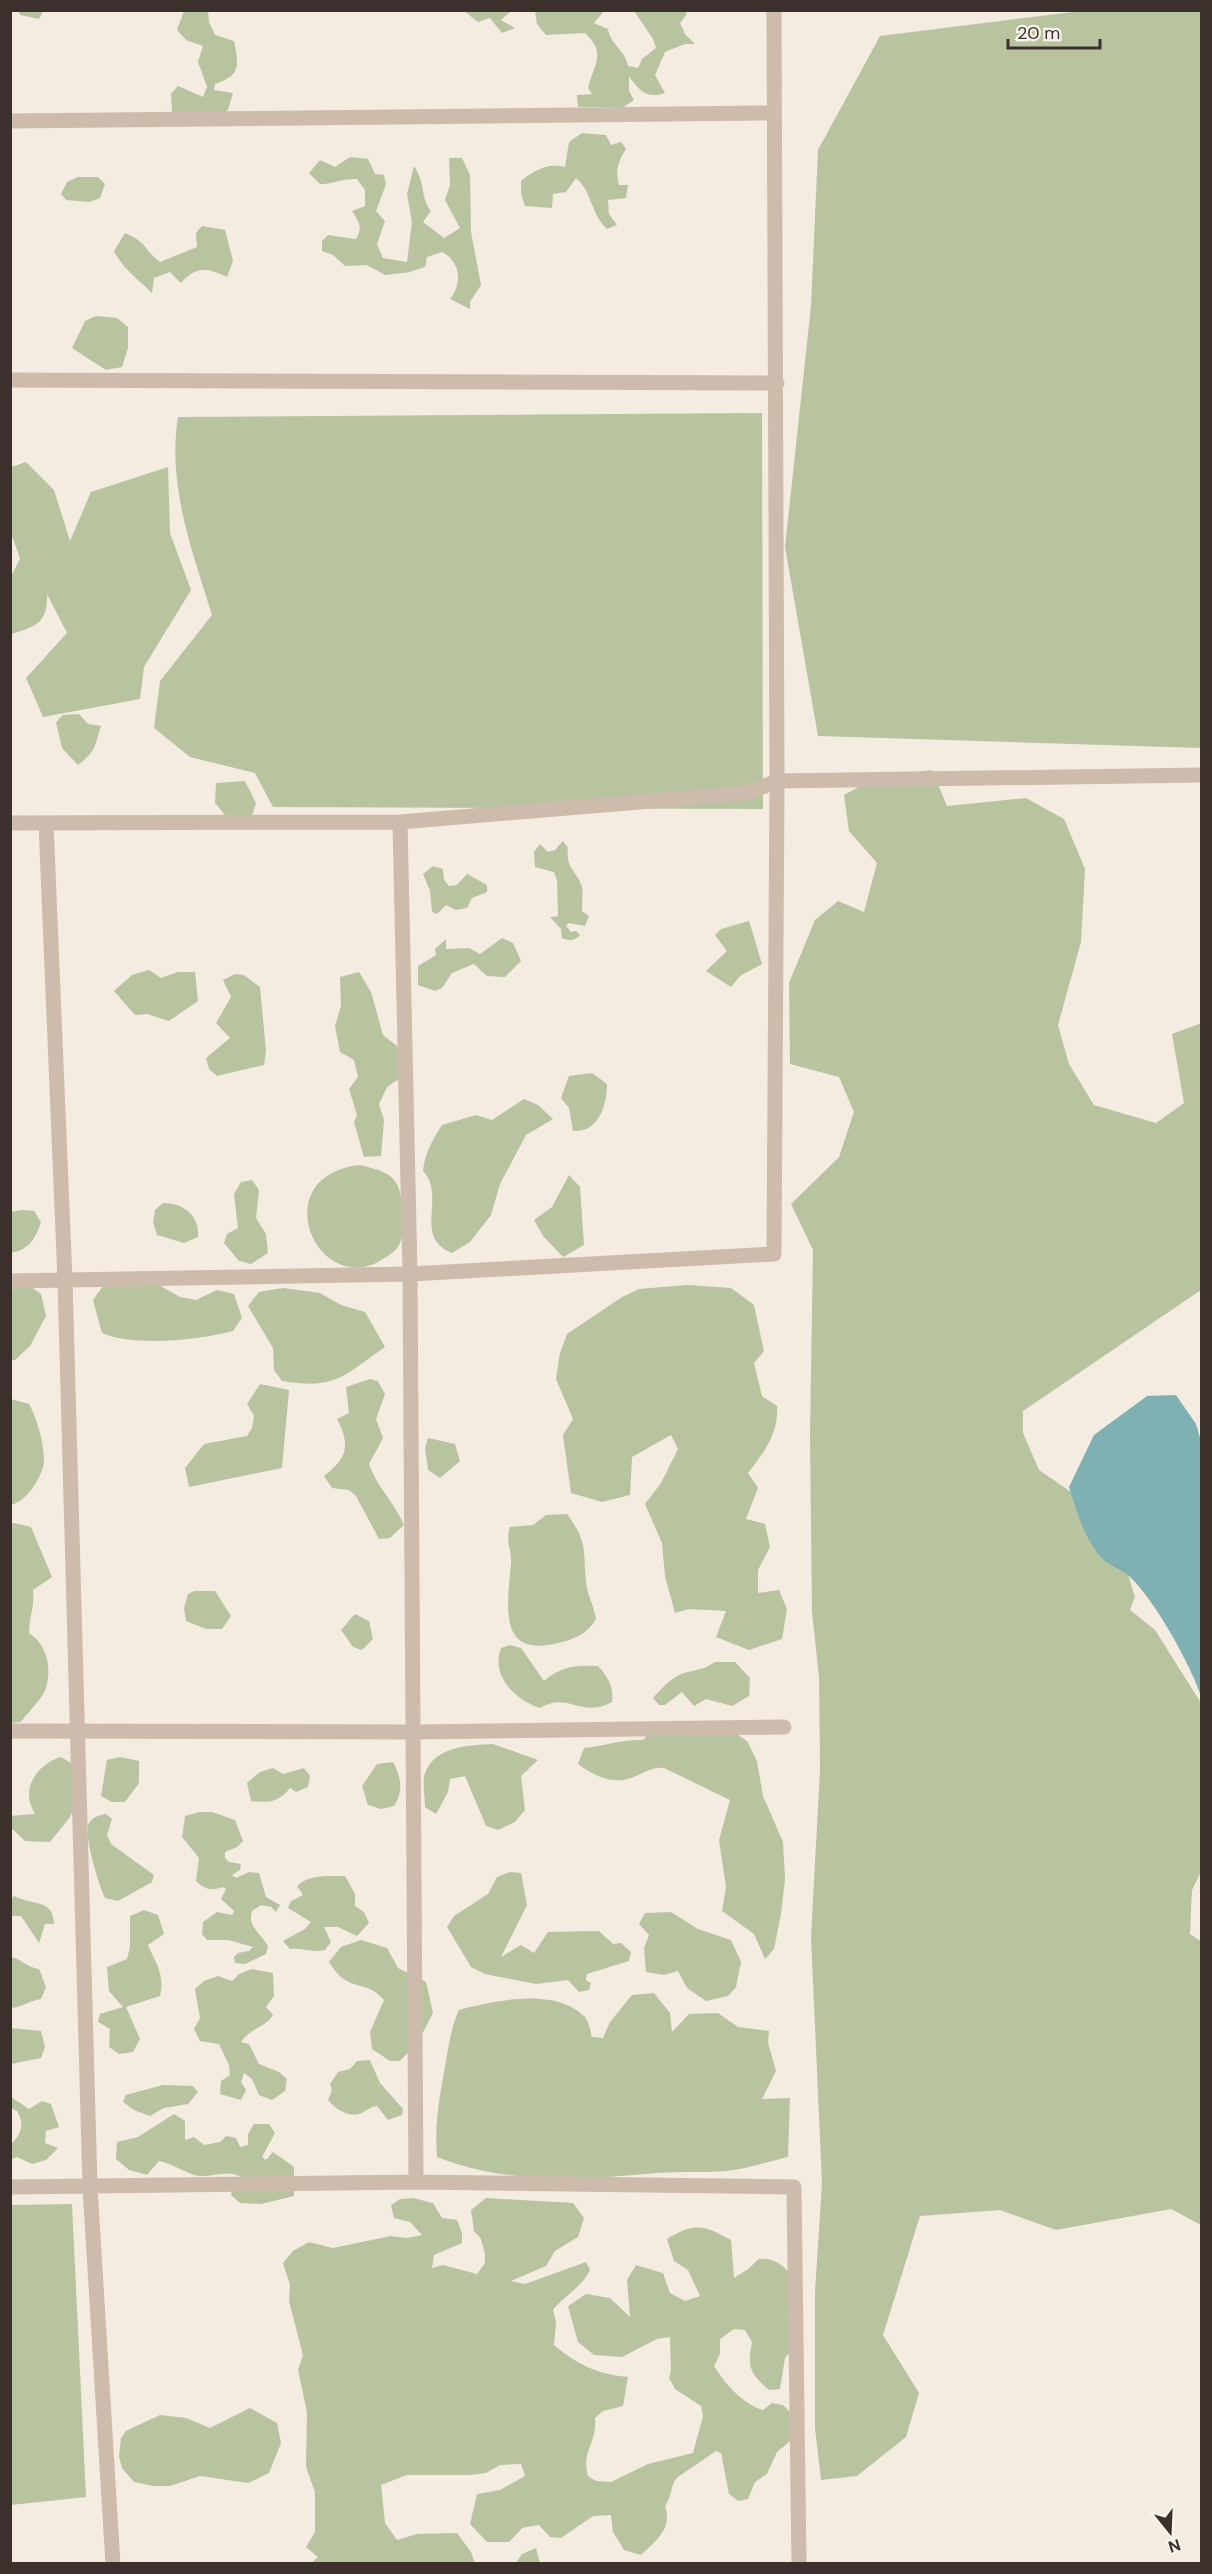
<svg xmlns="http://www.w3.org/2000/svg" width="1212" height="2574" font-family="'DM Sans',sans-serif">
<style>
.green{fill:#b8c4a0}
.water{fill:#7fb0b2}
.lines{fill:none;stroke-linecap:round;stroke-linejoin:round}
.minor{stroke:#cdbbac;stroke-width:15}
</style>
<rect width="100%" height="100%" fill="#f4ebe1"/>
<path class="green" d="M19,11l24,-1v1l-4,8 -19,-4z
M184,11h24l1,11 6,13 19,6c5,25 7,34 -19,43l-1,6 19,3 -5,17 -13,6 -43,-4 -1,-18 7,-8 25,11 4,-10 -9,-25 5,-16 -17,-6 -9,-10z
M464,11h47l-10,9 14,8 -13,5 -12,-15 -12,4z
M535,11h69l-10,12 14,6c2,15 17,21 20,37l10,2 4,-9 14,-11 -3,-9 -19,-28h51l2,3 -7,9 5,11 10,10h-10l-20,8 -10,23 10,18c-18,6 -26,-2 -36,-17v15l5,9 -10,7h-46l-1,-12 15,-1 -4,-6c6,-25 19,-34 -3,-55l-39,2 -9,-11z
M1081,11h120v737l-383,-12 -33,-189 26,-241 7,-156 62,-114z
M582,133l24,2 5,10 10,-3 5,7c-8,12 -11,22 -7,36h9l-2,13 -18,2 1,14 8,11 -10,4c-16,-15 -15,-37 -31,-51l-10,14 -13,2 -1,14 -27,-2 -4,-12v-13c14,-11 26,-18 44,-14l4,-25z
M350,157l18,2 7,15 9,1 2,9 -10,27 9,10 -8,23 6,14 24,4 5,-40 -5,-28 7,-28c12,18 6,31 17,45l-8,11 21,16 16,-10 -15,-28 5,-15 -1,-27h13l8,17 1,57 10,53 -11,17v7l-20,-10c13,-16 10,-38 -8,-47l-15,5 -2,10 -15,5 -25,3 -18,-10 -22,1 -12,-11 -11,-4v-10l6,-6 28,4c7,-12 3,-17 -4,-28l13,-5v-16l-8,-11c-14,-1 -23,5 -37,5l-11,-11 11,-13 15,7z
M78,177h20l7,7 -5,14 -10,4 -24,-2 -5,-6 6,-12z
M202,226l23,4 8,31 -6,16c-20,-9 -29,-12 -46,6l-11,-11 -16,6 -2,15c-14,-14 -30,-25 -38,-42l11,-18c23,10 18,16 35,29l37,-15 -1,-14z
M96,316l21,2 11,9v21l-6,19 -16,3 -34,-22 13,-27z
M762,413l1,396 -490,-2 -18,-34 -65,-16 -36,-29 6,-47 52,-66c-20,-65 -45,-130 -34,-198z
M26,462l28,28 16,51 21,-49 77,-25 2,66 21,57 -47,77 -4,32 -97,18 -17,-39 41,-45 -20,-39c1,28 -10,33 -36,40v-58l9,-17 -9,-26v-66z
M79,714l9,10 13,2c-7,21 -4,24 -23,39l-16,-17 -6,-26 7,-7z
M932,770l15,36 79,-8 38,21 21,50 -4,73 -23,83 11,39 25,41 62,18 28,-20 -12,-69 30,-11 -1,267 -178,121v22l16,37 32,22 51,63 13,42 -5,13 25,20 46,73v169l-9,18 -2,44 12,8 -1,283 -30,-16 -115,21 -56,-20 -80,6 -37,119 36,58 -13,44 -49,39 -36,4 -6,-52v-136l7,-109 -11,-246 9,-167 -1,-93 -7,-65 -2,-177 3,-185 -22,-46 48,-47 15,-45 -15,-35 -49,-13 -1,-81 26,-63 23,-19 26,11 13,-49 -28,-32 -5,-36 33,-18z
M245,781l11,22 -6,20 -25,-8 -10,-12 1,-20z
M563,841l5,7c-3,20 10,24 14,39 1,7 0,16 0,24l7,5 -4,10 -16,-3 -3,3 5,6 5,-1 4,4c-5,6 -11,6 -18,3l-1,-9 -11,-12 8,-1 -1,-35 -3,-9 -19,-5 -1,-15 6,-8 8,8 7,-2z
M433,866l10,3 1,11 5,6 8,-1 10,-11 20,11v7l-15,6 -5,10 -11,2 -10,-5 -9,9 -5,-2 -2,-21 -7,-17z
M749,921l13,43 -22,12 -9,11 -25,-16 21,-20 -12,-16 6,-6z
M502,938l11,5 8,18 -16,16 -18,-1 -13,-12 -22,9 -10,15 -7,3 -17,-6v-19l18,-11 -1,-6 11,-10v10l23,-1 11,6z
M149,970l12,8 17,-6h17l3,29 -29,20 -22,-7 -12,1 -21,-24 18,-16z
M359,972l12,20 12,43 14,11 8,29 -18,12 -8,17 5,16 -3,36 -17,1 -10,-35 3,-7 -8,-26 9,-12 -4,-17 -14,-8 -5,-26 6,-20 -1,-29z
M235,974l9,1 16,12 6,64 -2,14 -47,11 -8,-7 -3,-11 24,-20 -14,-15 15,-26 -8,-17z
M592,1073l15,11c0,20 -8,49 -34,47l-4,-23 -8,-10 8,-22z
M524,1099l14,6 15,14 -27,16 -26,49 -9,31 -21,27 -18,11c-40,-16 -5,-57 -29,-82 2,-18 9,-30 19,-46l34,-10 16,5z
M359,1165c41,8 43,19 43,57 1,20 -1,26 -19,37 -65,42 -120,-82 -24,-94z
M569,1175l11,12 4,58 -21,12 -20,-21 -9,-16 18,-13z
M252,1180l7,10 -3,28 10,16 2,19 -17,11 -12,-3 -15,-18 3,-9 11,-6 -4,-34 7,-12z
M163,1203c21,0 37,13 35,34l-14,6 -27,-8 -4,-13 2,-12z
M22,1210l12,1 7,11c-5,17 -13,28 -30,31v-41z
M159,1285l21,12 16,3 21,-10 17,4 8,24 -9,13c-34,9 -100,16 -131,2l-9,-33 10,-14z
M687,1285l44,3 23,17 10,46 -10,12 8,33 15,10c2,26 -13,47 -29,67l10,15 -12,31 19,5 5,23 -12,23v23l21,-3 8,19 -5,30 -33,11 -33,-13 10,-26 -37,-2 -14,4 -10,-37 -3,-33 -17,-39 16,-21 17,-34 -7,-14 -39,22 -2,38 -28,7 -31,-9 -8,-58 10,-16 -17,-40 4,-26 7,-19 55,-37 17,-8z
M30,1286l11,8 5,22 -16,30 -15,14h-4l-1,-71z
M283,1288l37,5 21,12 24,7 20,35c-42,29 -49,43 -103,34l-8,-11 -1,-22 -25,-42 11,-14z
M370,1379l8,2 7,13 -9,25 7,19 -14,26c7,22 26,39 35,61l-14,13 -11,1 -23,-43 -7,-6 -17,-2 -8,-12c23,-18 27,-30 13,-57l12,-6 -3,-26z
M260,1384l29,6 -7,78 -93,19 -4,-19 19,-24 43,-8 5,-8 2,-12 -7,-12z
M11,1399l18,5c8,14 18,48 14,63 -4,15 -18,35 -32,38z
M428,1438l27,6 5,17 -20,17 -12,-8 -3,-22z
M567,1514c21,29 16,34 19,68 1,12 8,24 10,37 -9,15 -21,20 -38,24 -62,16 -50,-40 -47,-80 1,-15 -6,-20 -1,-36l23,-2 13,-10z
M14,1523l17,4 21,50 -19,13c2,17 -4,27 -4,43 18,12 23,34 17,55 -3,10 -18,24 -25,34l-10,1 -1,-199z
M194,1591h21l16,25 -9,13h-16l-20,-8 -2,-13 4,-14z
M355,1614l14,7 4,18 -11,11 -9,-3 -12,-17z
M510,1645l11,3 23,33c18,-15 31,-16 54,-15 10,11 16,21 14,36 -32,17 -43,-11 -72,6 -24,-7 -50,-33 -39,-60z
M715,1662h20l15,16 -1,18 -17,10 -26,-7 -12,7 -12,-14 -17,13h-6l-6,-7c10,-11 20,-23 35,-26 12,-3 17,-3 27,-10z
M721,1724l26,17 10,20 6,35 20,46 2,37 -4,35 -7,35 -9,10 -11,-25 -32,-23 4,-24 -7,-47 11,-40 -66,-32c-11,-1 -18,4 -28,8 -22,10 -40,1 -58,-12l6,-16c20,-2 39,-9 59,-8l13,-14z
M493,1744l45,16 -17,16 4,34 -10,12 -17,8 -12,-4 -21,-50 -15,3 -2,13 -12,22 -11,-7c0,-10 -3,-26 0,-34 10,-27 45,-28 68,-29z
M61,1757l10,6 7,38 -8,16 -20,25 -25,-1 -14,-13 -1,-12 25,-2c-3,-6 -6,-12 -6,-19 -1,-17 16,-34 32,-38z
M120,1757l19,4v22l-14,19h-13l-11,-6 6,-36z
M393,1762c8,15 11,29 1,44l-13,3 -13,-4 -6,-19 15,-22z
M273,1768l10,6 21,-6 6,8 -2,11 -12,5 -6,-4c-11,14 -21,15 -39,13l-4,-18 13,-11z
M200,1812h12l23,8 8,21 -6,6 -12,5v6l4,4 12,2 -1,6 -8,5 4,3 13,-6 10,1 7,24 14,8 -4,7 -5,-5 -10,-2 -9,6c-5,16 9,22 16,35l-2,8 -21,10 -10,-1 -1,-6 4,-4 11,-2 4,-4 -25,-7h-21l-5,-6 1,-12 14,-10 15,3 2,-4 -13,-12 5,-10 -2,-2c-12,3 -18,4 -28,-6l3,-23 -17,-21 3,-21z
M106,1814l6,5 -5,16 4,9 43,31 -2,7 -34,19 -13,-3c-6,-12 -22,-64 -16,-75 4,-6 10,-8 17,-9z
M510,1872l11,1 6,32 -26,52 20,-12 13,8 14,-21 51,-1 14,13 8,-1 10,9 -2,9 -42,13 -1,6 5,3 -2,7 -10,2 -11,-12 -32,4 -51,-10 -14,-7 -24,-40 7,-11 34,-22 9,-17z
M345,1876l10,18v12l9,6 5,11 -12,13 -19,-9h-14l7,15 -6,8c-13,3 -22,-2 -35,-1l-7,-8 22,-12 6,-7 -23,-14 3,-7 12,-6 -6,-9c12,-12 32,-10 48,-10z
M14,1896c19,10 39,2 40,28h-9l-6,19 -18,-27h-10v-16z
M144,1910l14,5 6,19 -16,11c8,19 17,29 12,51l-34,11 14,32 -7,13 -14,2 -10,-7 1,-18 -12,-7 2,-8 23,-7 -14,-16 -2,-24 20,-8 3,-12v-31z
M671,1912l27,17 33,11 10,22 -5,25 -8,9 -22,5 -19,-13 -9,-17 -14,4 -18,-3 -2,-24 5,-13 -10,-11 6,-11z
M361,1940l26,8 11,20 28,14 7,31 -15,29 -18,19h-10l-18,-12 -2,-17 14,-32c-20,-23 -35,-5 -55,-38l12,-15z
M11,1957c9,1 15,10 28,12l7,18 -5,12c-12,2 -19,8 -30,9z
M252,1969l21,4 1,23 -8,11 7,8c-8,13 -22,12 -32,27l8,2 10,20 20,8 8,7 -2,12 -13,9 -13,-5 -7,-16 -8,-6 -3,9 5,8 -5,10 -21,-6 1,-13 9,-6 -1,-10 -10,-21 -19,-3 -6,-12 6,-11 -5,-29 9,-8 14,-5 14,5 7,-7z
M654,1993l16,20 2,19 17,-18 29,-1 20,14 31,4 -1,12 8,28 -14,28 28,-1 -2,59c-20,5 -42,12 -62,14 -23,2 -46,0 -69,2 -74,7 -149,12 -220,-16 -3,-39 4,-65 10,-102 3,-16 5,-30 12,-45 35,-9 95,-23 125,6 5,4 6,15 8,21l11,1 7,-16 22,-27z
M11,2028l30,3 4,16 -4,11 -30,6z
M370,2060l10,23 23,26 -1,6 -14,5 -11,-14c-9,1 -11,6 -18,8 -13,3 -24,-6 -31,-14l4,-10 -2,-6 8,-12 12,-3 7,-8z
M163,2085l30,1 5,6 -10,12 -24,4 -14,8 -16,-6 -11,-8 3,-7z
M11,2097l18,12 13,-8 9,3 8,23 -13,4 -1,12 13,5 -12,12 -14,4 -15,-7 -6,2v-15c10,-9 14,-20 6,-33l-6,-3z
M174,2114l11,7v19l9,-3 10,8 16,-3 6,-6 10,2 4,9 8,-2v-11l6,-10h15l6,9 -13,24 4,3 7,-8 21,15v29l-33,8 -21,-1 -9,-8 4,-15 7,-3c-16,-8 -27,0 -42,-1 -13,-1 -25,-12 -41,-15l-12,14 -18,-5 -13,-11 1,-17 21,-5z
M413,2198l20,5 9,15 15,2 5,13v10l-28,12 -2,13 11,-3 34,9 8,-11v-9l-4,-15 -7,-8 -3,-21 15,-12 87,5 11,15 -6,19 -23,14 -9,15 -35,15 14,3 61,-22 4,8c-8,17 -25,25 -37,40l3,12 -2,23c22,19 45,30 74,32l-5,29 -20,5 -8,7c2,27 -14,33 -7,58l8,5 15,1 37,-18 45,-11 10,-37 -2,-10 -26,-17 -6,-11 2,-7 -1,-34 -13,2 -35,18 -28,-2 -16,-13 -10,-36 18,-12 24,4 20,19 -3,-37 9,-15 27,8 7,20 15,8 15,-5 -12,-26 -14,-9 -7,-22c27,-17 37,-14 64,1l3,38 14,-9 11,-10c16,-2 24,7 35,18l-2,30 -4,10 7,18 -4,16 -6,7 -5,31 -11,1c-19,-16 -22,-23 -17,-48l-7,-12 -11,-1 -14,10v15l-6,12c11,18 29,38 49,44l9,-7 11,2 9,9 3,17 -6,11 -12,10 -10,22 -12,8 -7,17 -10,2 -9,-7 -8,-41 -5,-2c-7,5 -36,24 -40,28 -6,8 -4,18 -11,27 8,22 -9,35 -24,49l-17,-5 -11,-18 -2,-17 -18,1 -32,22 -11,-1 -11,-12 -17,3 -13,14h-22l-17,-18 7,-30 23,-4 25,-14 -4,-12 -21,1 -14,8 -16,2h-63l-26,10 4,38 12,17 20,-6 40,-1 14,19 4,11h-164l7,-6 -12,-10 9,-15v-40l-9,-25 1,-55 -9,-42 5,-15 -14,-54 1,-16 -7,-22 10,-12 16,-9 24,6 58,-12 16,2 15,-3 -12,-13 -16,-4 -3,-13 9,-6z
M72,2204l14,293 -75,8v-300z
M250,2408l27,15 4,20 -12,30 -21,10 -48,-7 -30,10h-17l-19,-4 -12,-14 -3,-12 2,-18 5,-7 34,-16 26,3 24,10z
M536,2548l4,15h-24l6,-9z"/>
<path class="water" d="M1176,1395l20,29 5,17v255c-10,-31 -48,-99 -73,-121 -9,-7 -23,-11 -30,-21 -15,-20 -22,-44 -29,-67l25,-52 53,-39z"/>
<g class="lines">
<path class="minor" d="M10,121l763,-8
M10,380l767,3
M400,822l10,452 6,908
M10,823l390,-1 348,-29 29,-12 425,-6
M46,823l19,457 25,907 23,377
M10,1281l400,-7 364,-20 3,-473 -3,-771
M10,1731l403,1 371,-5
M10,2187l406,-5 378,5 5,377"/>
</g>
<rect width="1212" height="2574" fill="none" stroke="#3b302b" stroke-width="24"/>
<g transform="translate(1170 2532) rotate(162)" stroke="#fbf5ee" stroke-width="4.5" paint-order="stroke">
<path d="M0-4.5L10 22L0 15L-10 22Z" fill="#3b302b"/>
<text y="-9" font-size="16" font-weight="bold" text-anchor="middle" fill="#3b302b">N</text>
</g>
<path d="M1008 39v9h92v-9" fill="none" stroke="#3b302b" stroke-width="3"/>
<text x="1017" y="39" font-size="18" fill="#3b302b" stroke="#fbf5ee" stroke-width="4.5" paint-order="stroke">20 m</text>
</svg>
